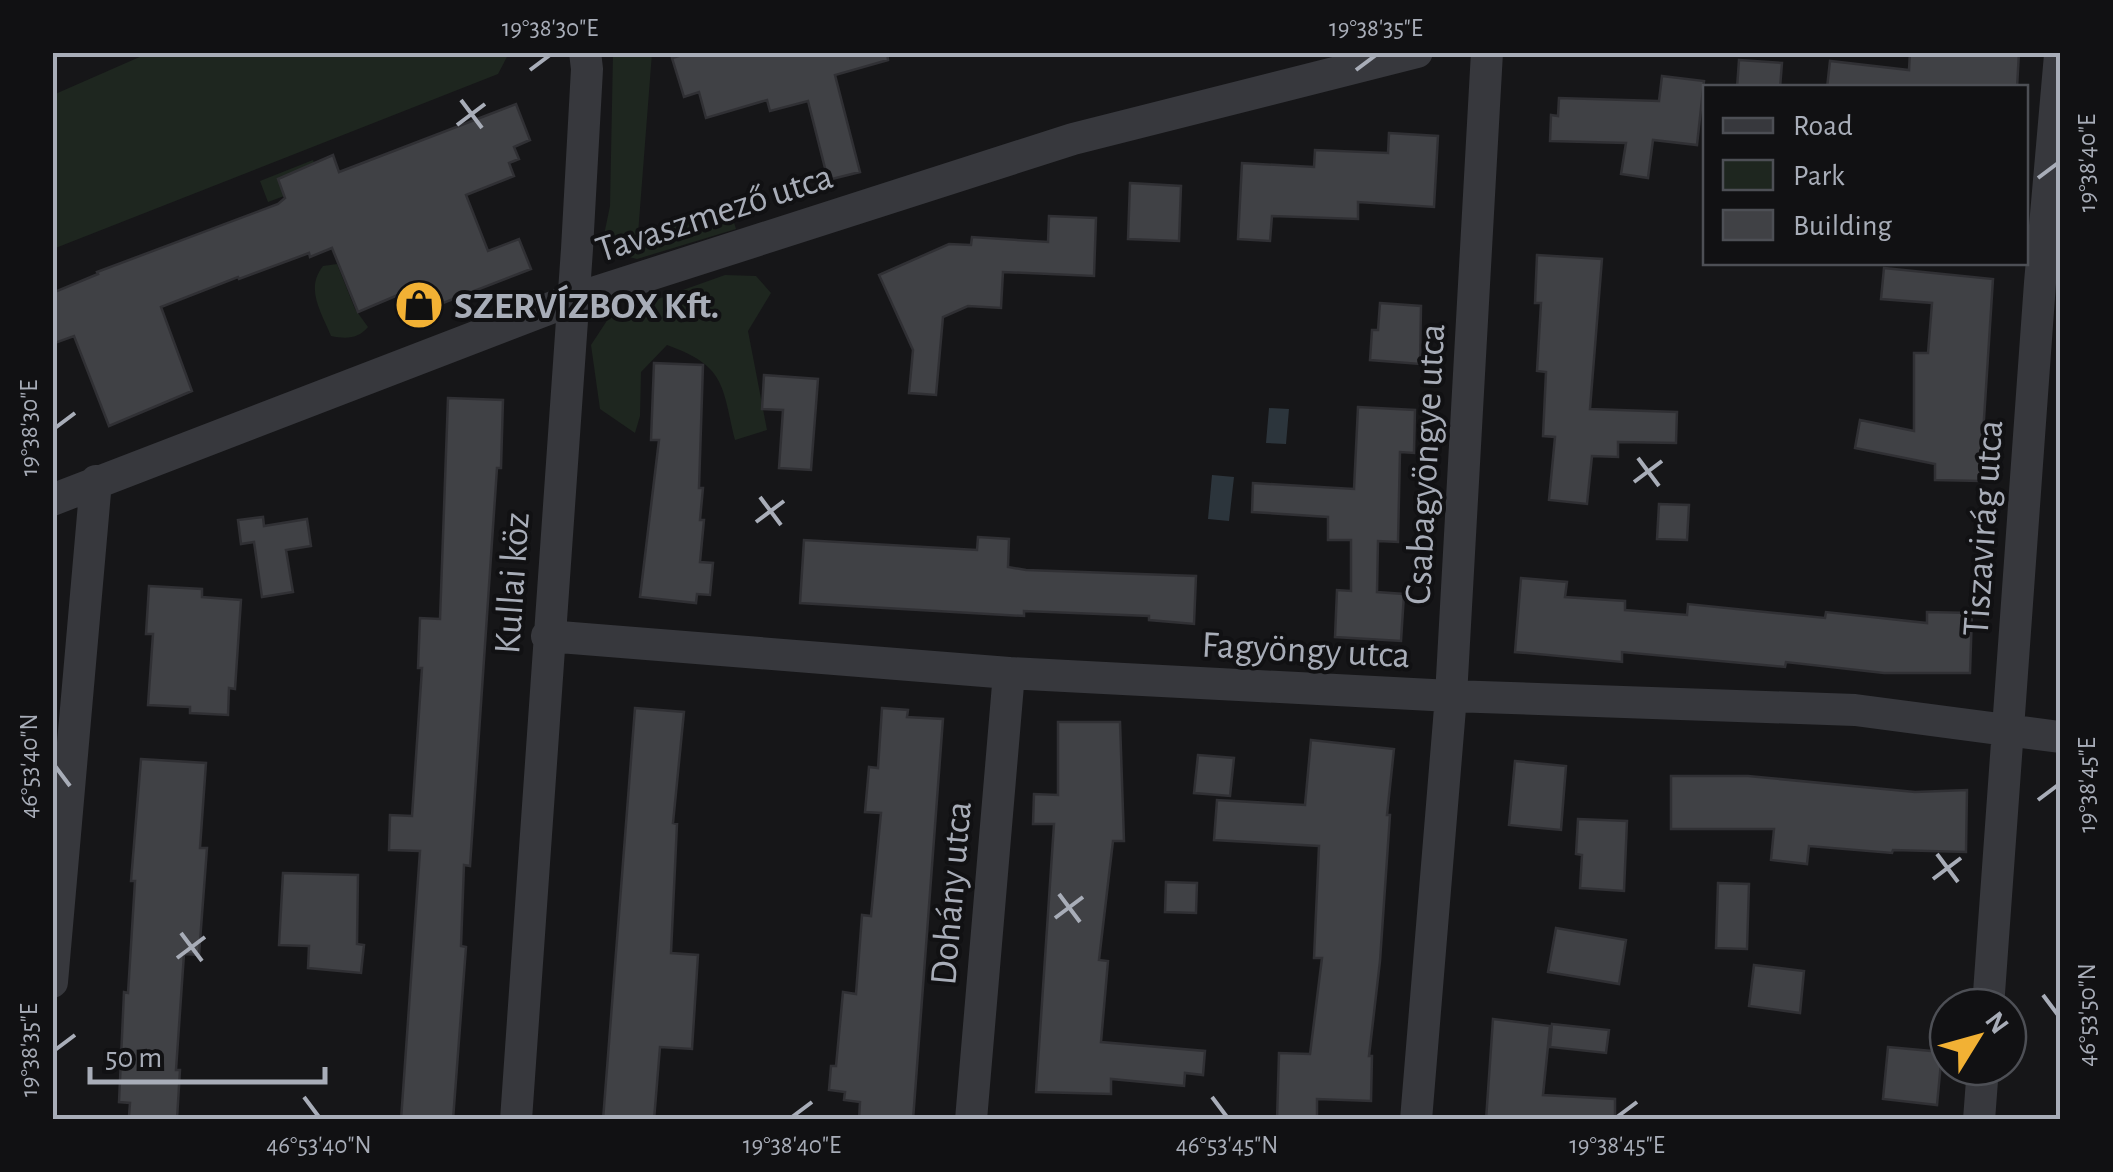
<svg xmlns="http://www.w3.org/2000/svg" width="2113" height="1172" font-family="'Alegreya Sans',sans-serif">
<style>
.green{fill:#1e261f}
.water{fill:#2c353c}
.building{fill:#404145;stroke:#303034;stroke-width:2.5}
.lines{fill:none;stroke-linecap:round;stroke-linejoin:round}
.minor{stroke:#37383d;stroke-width:32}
.ticks{fill:none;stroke:#a8adb8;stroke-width:4}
.labels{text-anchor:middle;stroke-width:8;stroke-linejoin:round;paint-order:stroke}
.street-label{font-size:38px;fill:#a8adb8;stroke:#111113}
.poi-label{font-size:38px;font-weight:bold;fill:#a8adb8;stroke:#111113;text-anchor:start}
.neatline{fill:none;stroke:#a8adb8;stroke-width:4}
.ticks-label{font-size:25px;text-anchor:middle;fill:#a8adb8}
</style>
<rect width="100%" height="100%" fill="#161618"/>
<path class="green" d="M151,52h358v1l-11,21 -445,175v-154z
M613,53h39l-14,181 92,-25 6,20 -99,30 -20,-5 -13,-19 6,-29z
M313,160l9,22 -54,20 -8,-21z
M337,264l18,45 13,18c-10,12 -22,12 -37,9 -10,-25 -26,-47 -8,-70z
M725,275l31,1 15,17 -23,38 19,99 -32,10c-13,-56 -10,-74 -68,-95l-26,27 -1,44 -5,17 -35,-24 -9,-64 19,-29z"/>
<path class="water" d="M1269,408l20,1 -3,35 -20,-1z
M1212,475l22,2 -5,44 -21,-2z"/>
<path class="building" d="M692,52h195l1,8 -53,15 25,97 -32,8 -20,-79 -38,10 -3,-11 -61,18 -7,-26 -15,5 -12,-39z
M1910,52h109l-2,36h-190l3,-27 79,9z
M1739,60l43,3 -2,25h-43z
M1662,76l42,5 -7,64 -44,-5 -5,38 -27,-4 5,-31 -76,-2 1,-26 7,1 1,-18 100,3z
M516,104l14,36 -16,7 5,12 -10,4 5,13 -48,19 22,56 31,-12 12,30 -124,48 -9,-22 -40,17 -26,-64 -22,9 -1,-4 -70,26 -1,-2 -77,30 31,84 -83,35 -35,-90 -22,8v-51l46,-19 -1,-2 181,-68 7,-6 -7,-19 55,-24 6,17z
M1389,133l49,3 -4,71 -76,-5v17l-86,-3 -2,25 -32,-2 4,-76 72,4 1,-17 73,3z
M1130,183l51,3 -2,55 -51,-2z
M1049,216l47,2 -2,58 -91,-4 -2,36 -33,-2 -25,11 -7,78 -27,-2 4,-43 -34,-75 70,-31 22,1 1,-8 76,5z
M1537,255l65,4 -12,150 87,3 -1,31 -58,-1v15l-26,-1 -5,48 -38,-4 6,-63 -12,-1 3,-64 -9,-1 4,-68h-6z
M1884,268l109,11 -13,202 -45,-1v-16l-80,-16 5,-28 54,11v-78h14l4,-50 -51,-4z
M1380,303l41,3 -1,58 -50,-4 2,-30h6z
M654,363l49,2 -4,123h4l-3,32h4l-4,42 13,1 -3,32 -13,-1 -1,9 -56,-6 19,-157h-8z
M764,375l54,4 -7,91 -32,-2 4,-58 -21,-1z
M448,398l55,2 -2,68h-4l-27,398 -6,-1 -3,81 5,1 -13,173h-52l19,-269 -31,-1 1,-35 22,1 10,-148h-4l2,-50 20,1z
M1358,407l57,3 -1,43 -14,-1 -2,90 -20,-1 -1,51 27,2 -3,47 -66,-4 2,-47 14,1v-51h-23v-23l-76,-5 1,-29 101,6z
M1659,504l30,1 -2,35 -30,-1z
M263,517l1,9 43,-7 4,27 -25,4 7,42 -31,5 -8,-55 -13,2 -3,-24z
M978,537l31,2 -1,28 18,3 170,6 -2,48 -45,-4v-4l-125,-5v5l-224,-13 4,-63 173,10z
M1521,578l46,4 -2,15 60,4v9l62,5 1,-11 137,14 1,-6 101,11v-11l45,1 -2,60h-86l-98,-11 -1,5 -163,-15v10l-107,-10z
M149,586l53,3v8l39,3 -6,89 -6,-1 -1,27 -38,-2v-6l-42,-2 5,-71h-7z
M635,708l49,4 -11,111 4,1 -6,129 27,2 -6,94 -32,-2 -6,73h-51z
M882,708l26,2 -1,7 36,2 -30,401h-54l1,-18 -16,-2 1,-8 -16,-2 2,-24h5l7,-74 13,2 6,-79 9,1 10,-103 -16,-1 4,-45 9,1z
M1058,722h62l4,119h-11l-14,119 9,1 -7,81 104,9 -2,24 -18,-2 -1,13 -73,-7v15l-75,-2 18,-268h-21l1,-30 24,1z
M1311,740l83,9 -7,66h3l-10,146 -11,95h3l-1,45 -54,-2v21h-40l2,-67 31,1 12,-96h-8l5,-112 -105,-6 3,-40 88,5z
M1198,755l36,3 -4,38 -36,-3z
M141,759l65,4 -6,85h7l-8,107 -15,-1 -8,116h4l-3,49 -48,-3 1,-13 -11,-1 5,-110 4,1 7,-112h-4z
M1515,761l51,5 -5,64 -52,-5z
M1671,776h77l167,16 52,-2 -1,62 -73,-2 -1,3 -83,-7 -2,18 -36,-4 3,-31h-103z
M1578,819l49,2 -3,70 -44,-3 2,-33 -6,-1z
M283,873l75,2 -1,69 7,1 -3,28 -53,-5 1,-22 -30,-1z
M1166,882l31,1 -1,30 -31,-1z
M1718,883l31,1 -2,65 -31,-1z
M1556,928l70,12 -7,44 -71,-12z
M1754,965l50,6 -4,42 -51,-7z
M1493,1019l57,7 -7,69 72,4v21h-129z
M1552,1024l57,6 -3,23 -56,-6z
M1888,1047l54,5 -5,53 -54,-6z"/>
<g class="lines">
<path class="minor" d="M52,500l522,-201 499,-160 344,-87
M547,636l462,37 442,23 404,14 205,27
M52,982l44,-501
M1988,1007l52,-724 20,-228
M516,1120l61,-871 10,-180 -2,-17
M971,1120l38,-447
M1416,1120l35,-424 36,-644
M1979,1120l4,-53"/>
</g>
<path class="ticks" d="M530,70l20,-15M1356,70l20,-15M461,100l21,28M457,125l28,-21M2038,178l20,-15M55,428l20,-15M1638,458l21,28M1634,482l28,-21M760,497l21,28M756,522l28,-21M55,766l15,20M2038,800l20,-15M1937,854l21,28M1933,879l28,-21M1059,894l21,28M1055,918l28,-21M181,933l21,28M177,958l28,-21M2043,995l15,20M55,1050l20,-15M304,1097l15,20M1212,1097l15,20M792,1117l20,-15M1617,1117l20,-15"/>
<defs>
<g id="shop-disc" transform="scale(2.5)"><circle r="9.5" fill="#f2b134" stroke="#111113"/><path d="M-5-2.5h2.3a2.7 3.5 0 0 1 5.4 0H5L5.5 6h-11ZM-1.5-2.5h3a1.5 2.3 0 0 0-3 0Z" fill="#111"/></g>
</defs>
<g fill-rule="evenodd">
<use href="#shop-disc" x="419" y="305"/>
</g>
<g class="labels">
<g class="street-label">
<text transform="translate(714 212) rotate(-18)" y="13">Tavaszmező utca</text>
<text transform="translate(1424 464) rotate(-87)" y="13">Csabagyöngye utca</text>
<text transform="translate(1982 528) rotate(-86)" y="13">Tiszavirág utca</text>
<text transform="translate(511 583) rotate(-86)" y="13">Kullai köz</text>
<text transform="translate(1306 649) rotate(3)" y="13">Fagyöngy utca</text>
<text transform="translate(950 893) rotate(-85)" y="13">Dohány utca</text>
</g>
<g class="poi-label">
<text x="454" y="318">SZERVÍZBOX Kft.</text>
</g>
</g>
<rect width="2113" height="1172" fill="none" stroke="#111113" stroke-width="110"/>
<rect x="1703" y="85" width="325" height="180" fill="#111113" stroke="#4d4f55" stroke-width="2.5"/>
<rect x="1723" y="118" width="50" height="15" fill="#37383d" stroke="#4d4f55" stroke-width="2.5"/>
<text x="1793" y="135" font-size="30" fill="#a8adb8">Road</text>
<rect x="1723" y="160" width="50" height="30" fill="#1e261f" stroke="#4d4f55" stroke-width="2.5"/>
<text x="1793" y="185" font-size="30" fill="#a8adb8">Park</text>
<rect x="1723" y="210" width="50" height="30" fill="#404145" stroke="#4d4f55" stroke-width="2.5"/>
<text x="1793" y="235" font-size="30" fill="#a8adb8">Building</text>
<g transform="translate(1978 1037) rotate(53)"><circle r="48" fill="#111113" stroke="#4d4f55" stroke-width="2.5"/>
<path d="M0-8L18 38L0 25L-18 38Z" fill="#f2b134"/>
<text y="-15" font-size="28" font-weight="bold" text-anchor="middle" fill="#a8adb8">N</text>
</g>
<path d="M90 1067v15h235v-15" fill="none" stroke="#a8adb8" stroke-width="5"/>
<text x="105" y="1067" font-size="30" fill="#a8adb8" stroke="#111113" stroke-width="8" paint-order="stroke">50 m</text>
<rect x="55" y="55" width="2003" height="1062" class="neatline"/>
<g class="ticks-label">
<text x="550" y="36">19°38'30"E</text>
<text x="1376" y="36">19°38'35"E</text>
<text transform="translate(2086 163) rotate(-90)" y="9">19°38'40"E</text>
<text transform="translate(28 428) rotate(-90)" y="9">19°38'30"E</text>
<text transform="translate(28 766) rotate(-90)" y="9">46°53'40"N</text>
<text transform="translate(2086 785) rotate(-90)" y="9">19°38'45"E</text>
<text transform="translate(2086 1015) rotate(-90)" y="9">46°53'50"N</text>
<text transform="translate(28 1050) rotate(-90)" y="9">19°38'35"E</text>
<text x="319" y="1153">46°53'40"N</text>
<text x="792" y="1153">19°38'40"E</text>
<text x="1227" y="1153">46°53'45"N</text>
<text x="1617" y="1153">19°38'45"E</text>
</g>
</svg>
